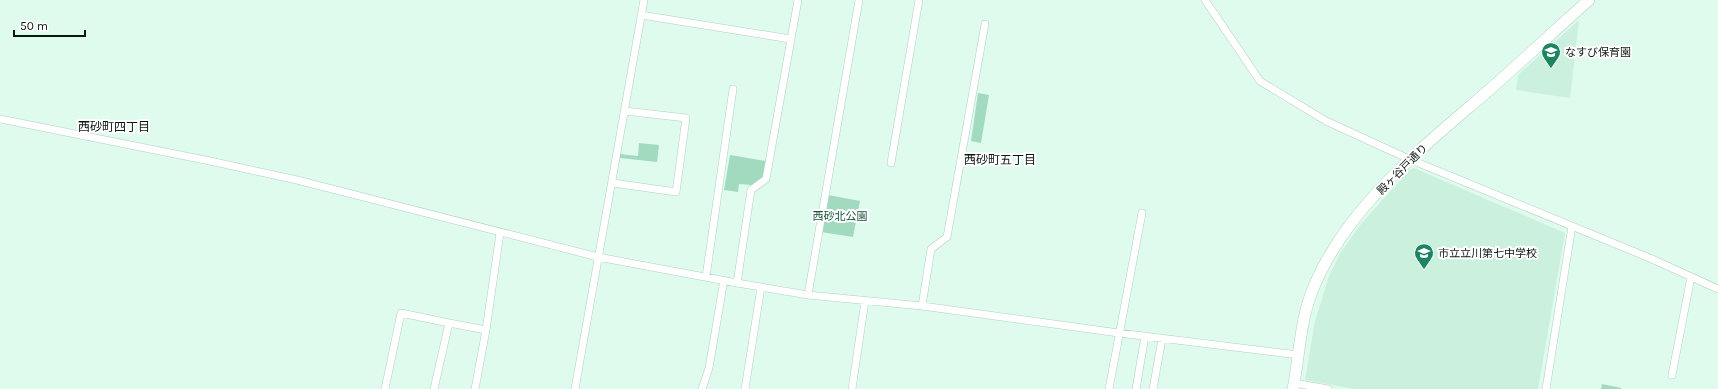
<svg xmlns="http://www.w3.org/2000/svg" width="1718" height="389" font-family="Karla,'Noto Sans JP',sans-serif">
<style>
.built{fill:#ccf0de}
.green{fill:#a2dac0}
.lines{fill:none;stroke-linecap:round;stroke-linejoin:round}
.street-casing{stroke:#b4cfc1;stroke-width:8}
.secondary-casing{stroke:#b4cfc1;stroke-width:12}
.street{stroke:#fff;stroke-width:7}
.secondary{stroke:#fff;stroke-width:11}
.labels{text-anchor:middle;stroke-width:4;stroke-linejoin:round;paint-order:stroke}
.poi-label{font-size:11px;fill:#0d1712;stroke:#fff;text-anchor:start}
.street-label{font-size:11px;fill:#0d1712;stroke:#fff}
.park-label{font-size:11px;fill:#1b543e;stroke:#fff}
.neighbourhood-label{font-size:12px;fill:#0d1712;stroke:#fff}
</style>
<rect width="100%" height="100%" fill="#defbed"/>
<path class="built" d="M1579,20l-9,78 -54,-8 2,-15z
M1414,168l151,65 -27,156h-183l-50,-9 10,-59 14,-45 12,-24 20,-28 48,-54z"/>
<path class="green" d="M978,93l11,2 -8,48 -10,-2z
M639,143l20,2 -2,17 -37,-4v-4l18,2z
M730,155l36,6 -2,15 -12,9 -13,-1 -1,8 -14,-2z
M828,195l32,6 -7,36 -32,-5z
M1602,384l19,4v1h-20z"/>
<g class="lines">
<g class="street-casing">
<path id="street" d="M1205,0l55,81 66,40 83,38 243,100 66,30
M641,15l150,24
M0,119l210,42 87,19 301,77 139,26 71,12 114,11 197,27 180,22
M891,163l28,-163
M613,183l63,9 10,-74 -61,-7
M706,277l27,-188
M737,283l14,-93 15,-11 32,-179
M808,295l51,-295
M922,306l9,-57 16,-12 38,-213
M1672,375l19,-98
M1294,383l34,6
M385,389l16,-76 48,10
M434,389l15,-66 37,7
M475,389l11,-59 14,-97
M575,389c22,-130 47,-259 69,-389
M702,389l7,-21 15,-88
M745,389l16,-102
M852,389l13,-88
M1109,389l33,-176
M1136,389l9,-53
M1153,389l9,-50
M1546,389l26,-163"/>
</g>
<g class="secondary-casing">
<path id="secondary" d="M1293,389c6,-31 7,-65 18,-95 31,-82 106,-142 170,-197 37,-32 72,-65 108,-97"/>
</g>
<use href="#street" class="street"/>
<use href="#secondary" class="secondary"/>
</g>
<defs>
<g id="school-pin" transform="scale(1)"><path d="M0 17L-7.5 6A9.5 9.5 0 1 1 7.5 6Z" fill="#1b8460" stroke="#fff"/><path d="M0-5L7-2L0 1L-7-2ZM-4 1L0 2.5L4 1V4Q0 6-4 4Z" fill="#fff"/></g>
</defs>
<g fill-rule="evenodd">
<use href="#school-pin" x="1551" y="52"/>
<use href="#school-pin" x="1424" y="253"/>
</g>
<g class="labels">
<g class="poi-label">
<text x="1565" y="56">なすび保育園</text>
<text x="1438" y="257">市立立川第七中学校</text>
</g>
<g class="street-label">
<text transform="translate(1402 169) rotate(-45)" y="4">殿ヶ谷戸通り</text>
</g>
<g class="park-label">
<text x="840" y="220">西砂北公園</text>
</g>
<g class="neighbourhood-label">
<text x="114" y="131">西砂町四丁目</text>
<text x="1000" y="164">西砂町五丁目</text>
</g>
</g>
<path d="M14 30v6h71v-6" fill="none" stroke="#0d1712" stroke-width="2"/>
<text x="20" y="30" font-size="12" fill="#0d1712" stroke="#ffffff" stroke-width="3" paint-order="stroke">50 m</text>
</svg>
